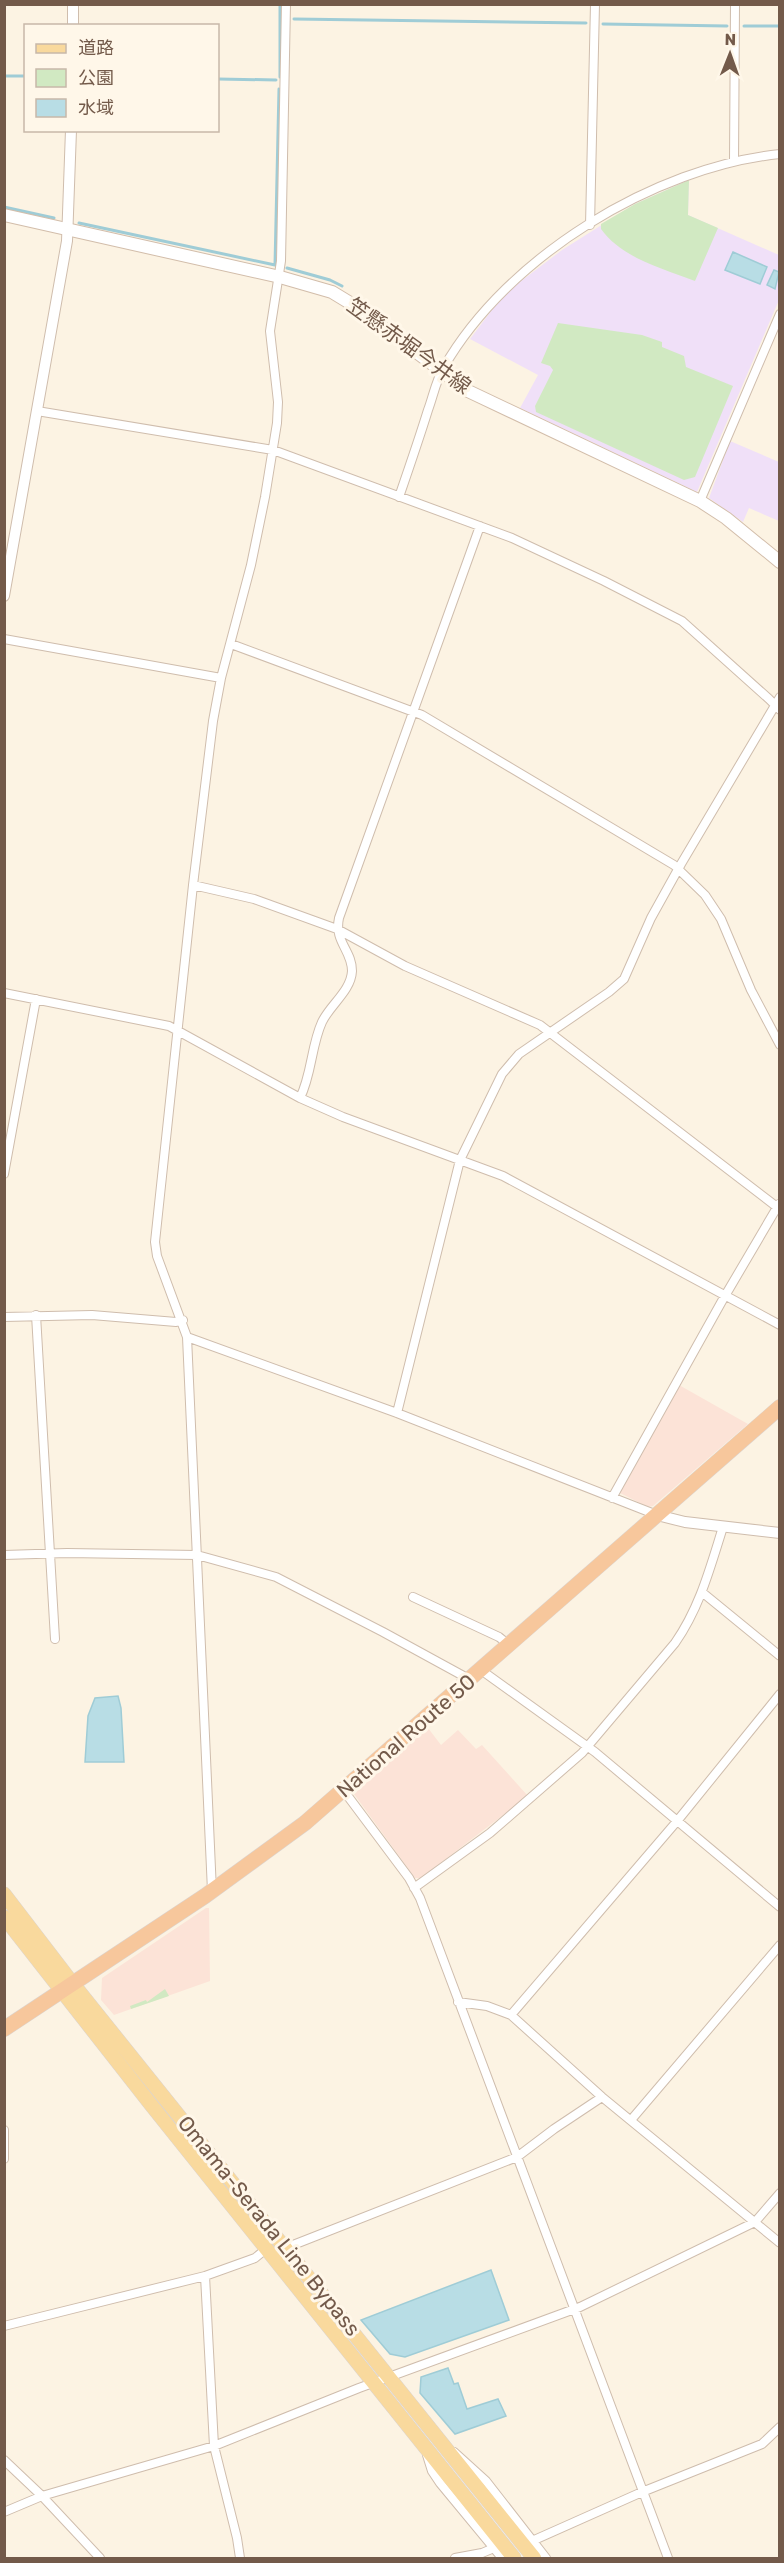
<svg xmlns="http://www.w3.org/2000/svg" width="784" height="2563" font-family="Rubik,'Noto Sans JP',sans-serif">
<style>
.commercial{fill:#fce3d7}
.education{fill:#f0e0f8}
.green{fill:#d1e9c2}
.water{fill:#b8dde5;stroke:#9fccd6;stroke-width:1.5}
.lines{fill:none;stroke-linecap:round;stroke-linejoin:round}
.stream{stroke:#9fccd6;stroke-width:3}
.minor-casing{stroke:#cfbdad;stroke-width:10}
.tertiary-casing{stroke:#cfbdad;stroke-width:12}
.secondary-casing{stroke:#d2bdaa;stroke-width:14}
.primary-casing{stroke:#dbd4d0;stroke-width:15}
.trunk-casing{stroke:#dbd4d0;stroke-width:16}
.minor{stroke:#fff;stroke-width:8}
.tertiary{stroke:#fff;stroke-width:10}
.secondary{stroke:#fff;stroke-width:12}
.primary{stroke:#f9d99d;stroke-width:14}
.trunk{stroke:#f7c79c;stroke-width:15}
.labels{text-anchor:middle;stroke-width:6;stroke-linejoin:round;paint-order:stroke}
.street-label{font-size:21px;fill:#735a4a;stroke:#fff7e9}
</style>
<rect width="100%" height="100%" fill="#fcf3e3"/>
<path class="commercial" d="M679,1385l69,39 -95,82 -5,1 -28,-14z
M428,1728l13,17 17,-15 18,19 6,-4 46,51 -107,82h-6l-61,-84z
M206,1908h3l1,73 -96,34 -13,-15 1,-22z"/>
<path class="education" d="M689,180l-1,35 91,40v45l-82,192 -177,-84 18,-33 -68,-36 34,-45 58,-44 73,-46z
M730,441l49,21v59l-30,-13 -6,14 -34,-24z"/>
<path class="green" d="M689,180l-1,35 30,13 -23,53c-33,-13 -72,-22 -94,-52v-5l34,-20z
M558,323l84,12 20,7v5l22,9 2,11 47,19 -38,91 -11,3 -148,-68 -1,-6 18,-36 -3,-4 -9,-3z
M165,1989l4,7 -38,13 -1,-3 16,-6 1,2z"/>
<path class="water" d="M733,252l34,15 -7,17 -35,-14z
M774,270l5,2 -4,17 -8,-4z
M118,1696l3,12 3,54h-39l3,-46 7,-18z
M491,2270l18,50 -104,37 -15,-3 -29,-34z
M448,2368l6,16 4,-1 9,26 31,-10 8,17 -51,18 -35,-41 1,-16z"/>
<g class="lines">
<path class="stream" d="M280,4v73
M294,19l292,4
M603,24l124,2
M744,26h36
M4,76h22
M218,79l58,1
M4,207l50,11
M79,223l196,42 4,-176
M287,268l43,12 12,6"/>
<g class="minor-casing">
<path id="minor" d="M734,161l1,-157
M590,225l5,-221
M37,411l236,39 239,88 92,43 78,40 87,78 11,11
M399,497c10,-29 20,-58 29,-87 5,-13 8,-30 16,-43 63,-110 210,-200 336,-213
M700,501l80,-187
M4,639l217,39
M231,644l191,71 252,150 31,30 16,24 30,71 29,55
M193,885l61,14 83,30 68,37 135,59 237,182
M4,993l165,33 131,72 43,19 160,59 277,149
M300,1098c12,-24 11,-52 22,-76 8,-17 29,-31 30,-51 0,-21 -18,-29 -13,-53l141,-392
M4,1174l32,-175
M36,1315l19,324
M4,1317l88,-2 84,7 7,-2
M187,1337l210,76 260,102
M397,1413l63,-253 42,-86 17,-20 90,-62 15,-13 27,-61 30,-54 99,-167
M612,1498l110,-197 57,-97
M4,1555l63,-2 130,2 79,22 107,55 86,47
M703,1593l77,63
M413,1597l86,40 10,8
M481,1670l114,82 185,155
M344,1791l65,87 11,20 248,660
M414,1888l76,-55 92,-80 93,-110c25,-36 35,-75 48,-116
M212,1891l-25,-554 -30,-81 -2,-14 38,-357 20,-164 8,-43 30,-113 14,-68 12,-74 1,-21 -8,-71 11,-70 5,-257
M458,2002l29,4 24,9 91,82 178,146
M511,2015l167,-195 102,-126
M631,2120l149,-175
M4,2130v29
M287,2250l6,-5 224,-88 37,-28 48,-32
M205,2276l9,170 23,92 3,20
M4,2326l201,-50 50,-18 11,-9
M454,2452l32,29 60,77
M427,2455l5,16 8,12 62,75
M4,2460l38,36 58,62
M4,2512l38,-16 172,-50 145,-58 221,-81 175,-85 25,-29
M532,2541l110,-49 120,-48 18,-17
M455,2558l27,-5 12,-5"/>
</g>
<g class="tertiary-casing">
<path id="tertiary" d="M73,26v-22
M4,596l63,-355 4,-111
M657,1515l28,7 95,11"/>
</g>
<g class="secondary-casing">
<path id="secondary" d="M4,215l276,62 52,15 23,14 113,85 232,110 26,17 54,44"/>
</g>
<g class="primary-casing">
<path id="primary" d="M4,1894l69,90 461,574
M4,1917l148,189 362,452"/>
</g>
<g class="trunk-casing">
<path id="trunk" d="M4,2029l201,-133 100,-73 475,-416"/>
</g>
<use href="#minor" class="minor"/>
<use href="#tertiary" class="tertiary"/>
<use href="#secondary" class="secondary"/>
<use href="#primary" class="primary"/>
<use href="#trunk" class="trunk"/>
</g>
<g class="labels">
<g class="street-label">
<text transform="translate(409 346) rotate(36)" y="7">笠懸赤堀今井線</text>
<text transform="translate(406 1736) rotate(-41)" y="7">National Route 50</text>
<text transform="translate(269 2226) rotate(51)" y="7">Omama-Serada Line Bypass</text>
</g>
</g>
<rect width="784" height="2563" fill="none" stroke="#735a4a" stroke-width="12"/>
<rect x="24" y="24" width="195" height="108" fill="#fff7e9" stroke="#c7b8a9" stroke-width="1.5"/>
<rect x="36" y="44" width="30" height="9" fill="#f9d99d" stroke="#c7b8a9" stroke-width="1.5"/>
<text x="78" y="54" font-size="18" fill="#735a4a">道路</text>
<rect x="36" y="69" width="30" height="18" fill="#d1e9c2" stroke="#c7b8a9" stroke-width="1.5"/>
<text x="78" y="84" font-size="18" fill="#735a4a">公園</text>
<rect x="36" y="99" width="30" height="18" fill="#b8dde5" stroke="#c7b8a9" stroke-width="1.5"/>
<text x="78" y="114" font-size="18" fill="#735a4a">水域</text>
<g transform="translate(730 54) rotate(1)" stroke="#fff7e9" stroke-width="4.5" paint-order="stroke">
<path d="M0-4.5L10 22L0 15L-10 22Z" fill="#735a4a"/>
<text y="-9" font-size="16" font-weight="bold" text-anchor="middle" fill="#735a4a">N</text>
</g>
</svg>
